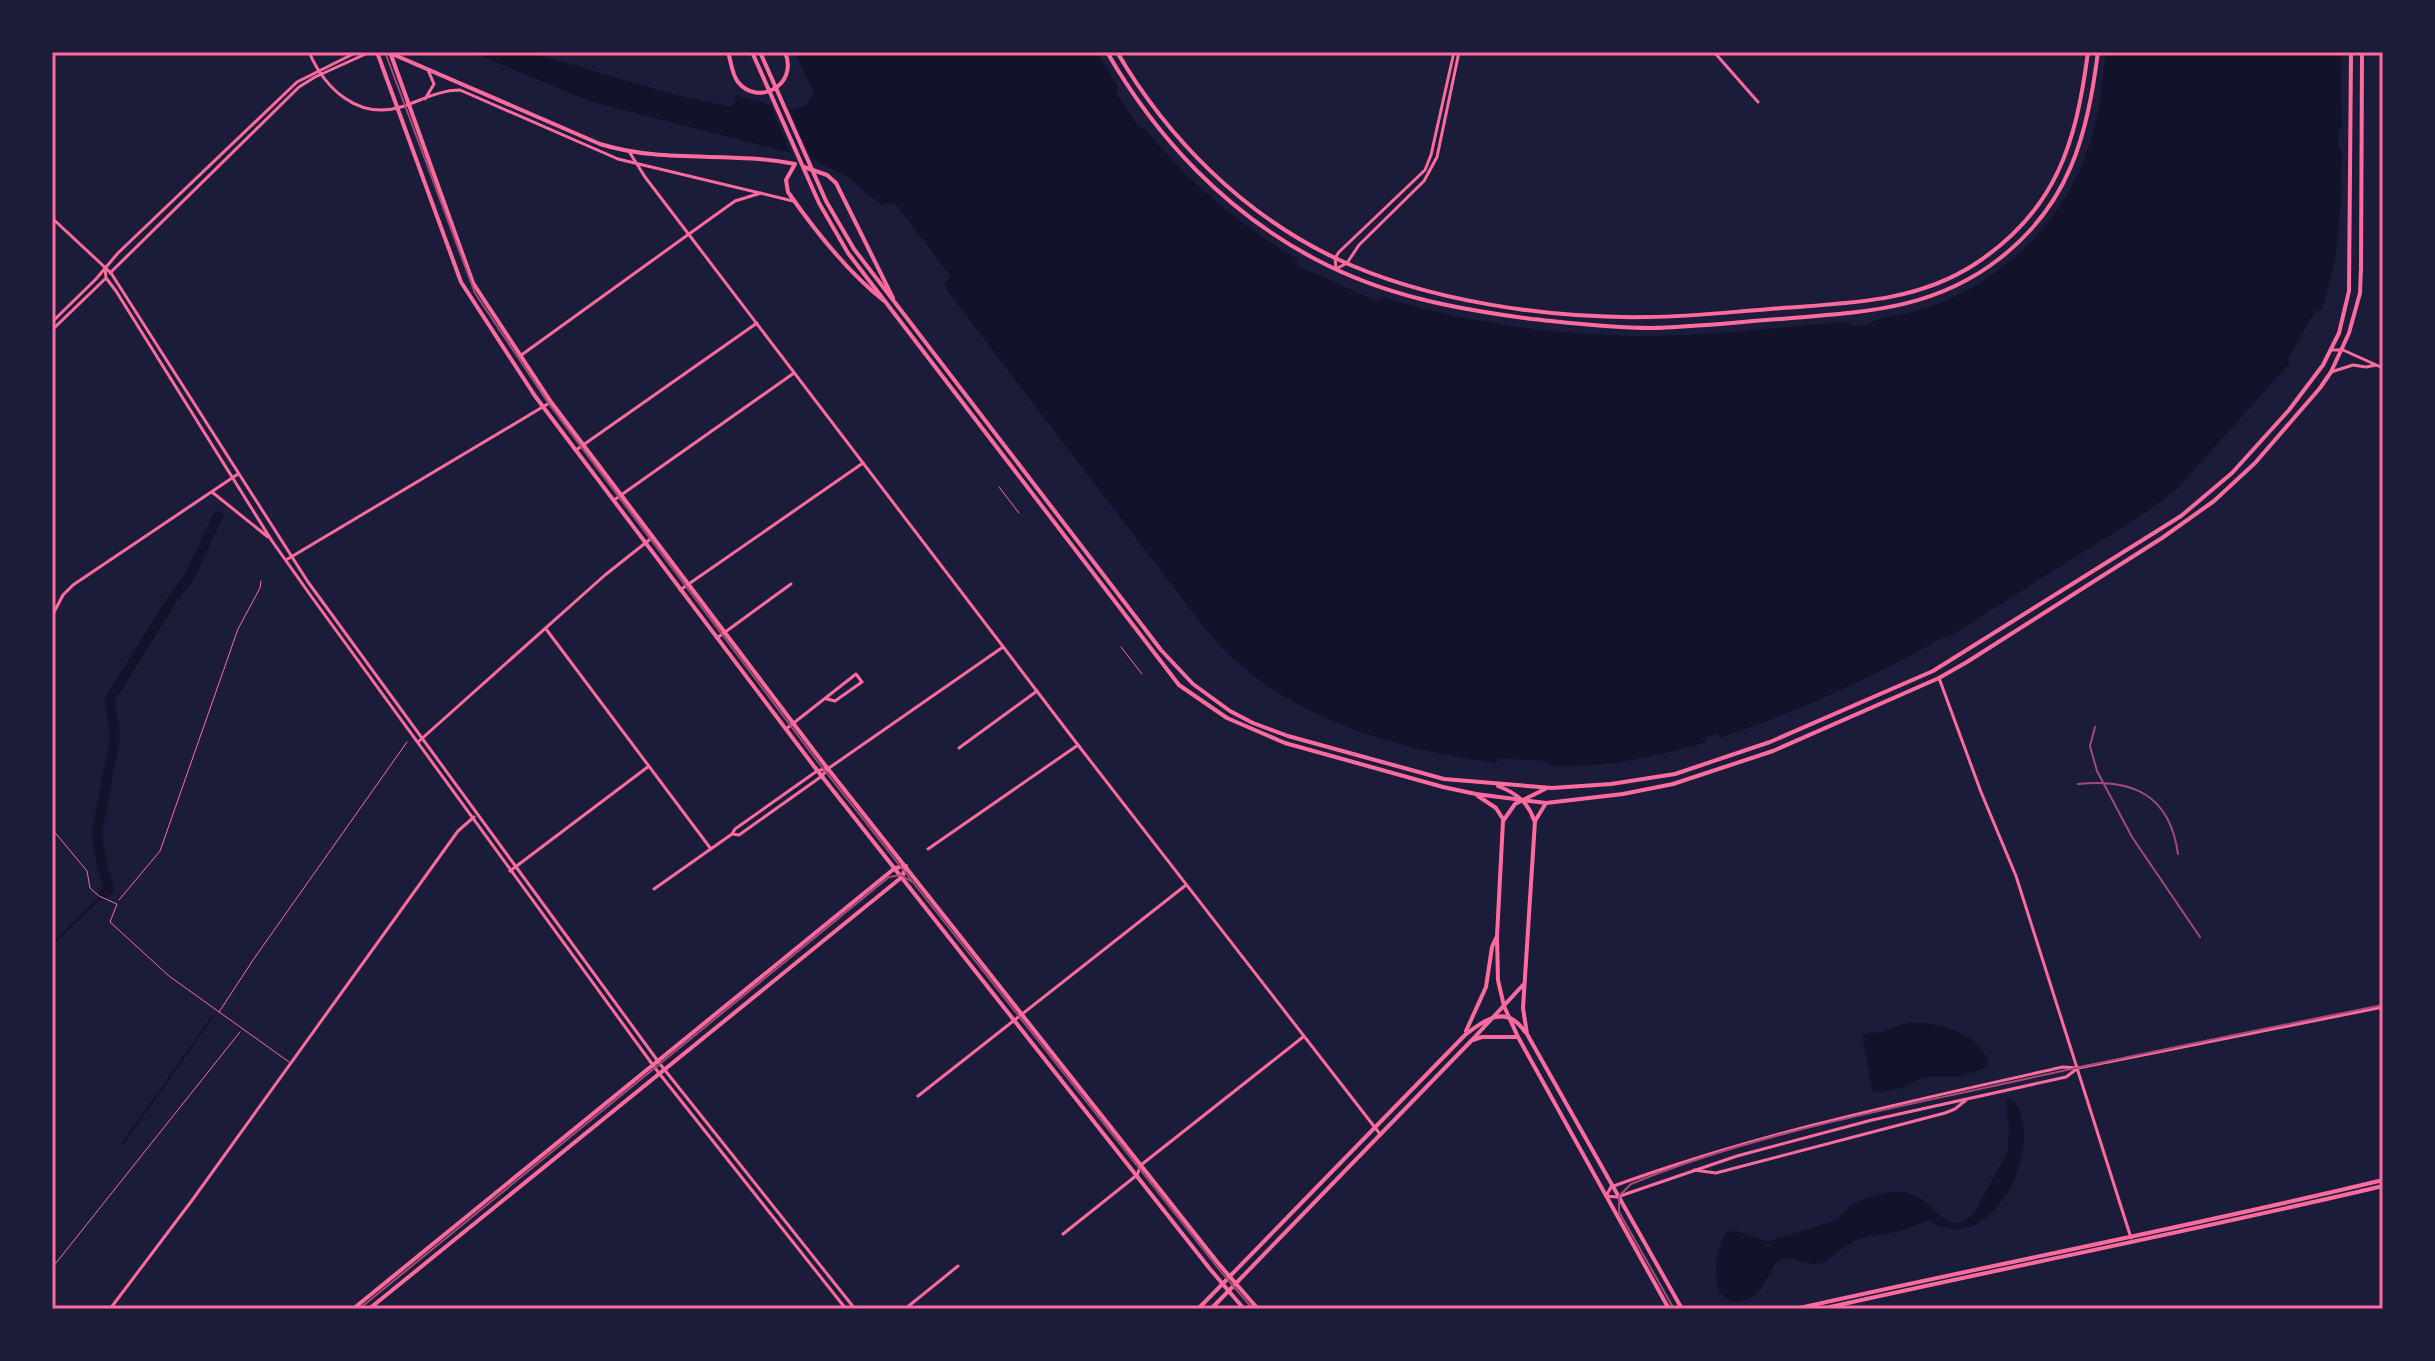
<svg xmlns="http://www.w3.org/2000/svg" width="2435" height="1361" font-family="'DejaVu Sans',sans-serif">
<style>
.water{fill:#12122b}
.pier{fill:#1b1b3a}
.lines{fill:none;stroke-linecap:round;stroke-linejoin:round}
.stream{stroke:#12122b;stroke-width:2}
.river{stroke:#12122b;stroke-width:10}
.service{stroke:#ff6b9d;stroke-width:1}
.minor{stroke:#ff6b9d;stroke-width:3}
.tertiary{stroke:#ff6b9d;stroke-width:3}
.secondary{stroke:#ff6b9d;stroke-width:4}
.primary{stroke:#ff6b9d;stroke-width:4}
.tram{stroke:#a44b75;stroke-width:2}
.rail{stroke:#a44b75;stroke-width:2}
.neatline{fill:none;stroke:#ff6b9d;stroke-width:3}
</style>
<rect width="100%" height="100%" fill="#1b1b3a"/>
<path class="water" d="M472,52h56l151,44 54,11 3,-11 56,14 15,-5 7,-12 -19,-41h302l21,35 -2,6 23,34 6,1c42,54 94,96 152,131l1,7 78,35 6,-4c80,26 186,40 271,39 65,-1 130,-9 195,-14l2,4c19,0 14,-1 29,-7 9,-4 21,-4 30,-6 83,-21 156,-87 181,-170 10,-29 12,-61 16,-91h235l1,77h-4v19l4,3c-1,55 -2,107 -21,160l-5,-1 -28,49 2,4 -114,127 -31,23 -198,125 -2,-2c-68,41 -148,75 -225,102l-2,-5 -13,5 1,4c-50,15 -102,26 -155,24l-3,-5 -49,-3 -3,5c-107,-15 -223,-48 -292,-136l-259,-339v-5l6,-6 -56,-74 -14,2 -33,-28 -34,-18 -225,-58z
M1907,1023c29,-2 78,10 82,44l-31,10h-29l-13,3 -13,8 -30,5 -11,-58 12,-3 5,1z
M2006,1100h6c38,37 -19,164 -83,120 -11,4 -22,10 -34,12 -12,3 -25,3 -37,7 -15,5 -26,23 -41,25 -12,1 -24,-9 -36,-4 -13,4 -14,34 -35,40 -39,12 -34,-49 -19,-68l9,-1 32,11 65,-21c7,-3 8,-7 14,-12 10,-9 33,-16 46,-17 9,-1 23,2 30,8 16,12 28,37 51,13l34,-62 1,-20z"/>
<path class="pier" d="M769,101l19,5 25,57 -19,-6 -5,-7z"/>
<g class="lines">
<path class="stream" d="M52,944l47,-45
M123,1143l90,-127"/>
<path class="river" d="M103,895l6,-6 -7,-22 -5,-35 18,-95 -5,-38 63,-101 15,-19 30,-63"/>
<path class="service" d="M999,487l20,26
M1121,647l21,27
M52,829l35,42 3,17 9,8 18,8 -7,18 59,54 120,86
M119,900l41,-49 78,-222 22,-41 1,-7
M219,1012l34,-52 154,-218
M52,1268l188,-236"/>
<path class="minor" d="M1714,52l44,50
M52,218l59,55
M2331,350h12l40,18
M520,356l169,-122
M2331,372l22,-7 13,2 10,-2
M576,450l181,-127
M212,492l56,45
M614,500l180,-127
M286,560l265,-158
M680,590l183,-127
M546,629l165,220
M717,638l74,-54
M1939,678l42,114 35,84 115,362
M786,729l70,-55 6,8 -27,19 -8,-2
M418,742l187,-167 48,-38
M959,748l78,-57
M828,768l-6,8 -83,59 -7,-1 3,-5 82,-58z
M829,768l174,-121
M928,849l150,-104
M510,871l139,-105
M654,889l78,-55
M918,1096l268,-211
M1694,1170l22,3 229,-60 10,-4 11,-9
M1063,1234l74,-59 4,-10 162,-128
M110,1309l83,-110 265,-368 16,-14
M905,1309l53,-43"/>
<path class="tertiary" d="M309,52c16,37 49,68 92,55 19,-6 38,-17 59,-17l158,69 175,42
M1454,52l-23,103 -6,15 -86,82 -4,6 1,11 11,-6 12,-18 65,-64 13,-24 22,-105
M425,99l9,-15 -6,-14
M630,153l15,24 433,568 302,389
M689,234l46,-33 26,-8
M105,267l1,11 10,13 156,250 39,55 344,472 191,241
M110,273l189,-186 16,-10 55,-25
M111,273l197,309 352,482 195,245
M52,322l44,-43 22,-26 179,-171 60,-30
M52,330l53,-51
M52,616l11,-21 10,-10 165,-111
M1606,1196l5,-9c147,-54 300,-86 452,-120l15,1 305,-61
M1606,1196l11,1 120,-41 135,-36 194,-43 12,-9"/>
<path class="secondary" d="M377,52l84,230 74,114 278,369 397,504 34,40
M390,52l83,231 78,119 270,358 397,503 40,46
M728,52c3,9 4,23 10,30 20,25 61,3 47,-30
M1107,52c50,87 120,161 210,208 68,36 139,49 215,59 39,4 78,9 118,9 43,-1 87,-6 130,-9 81,-7 152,-8 219,-60 71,-55 88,-123 99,-207
M1117,52c51,87 126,162 218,206 91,43 214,61 314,59 44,0 89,-6 133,-9 68,-5 135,-6 193,-44 82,-54 101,-121 113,-212
M390,53l210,91c64,20 130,7 195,20
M795,164l-9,16 2,12c25,36 60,80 95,108
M804,167l23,8 9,8 57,115
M353,1309l542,-441 11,-2
M369,1309l533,-432 4,-11
M1795,1309c196,-44 393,-82 588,-129
M1821,1309c187,-42 375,-79 562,-123"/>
<path class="primary" d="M752,52l67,151 29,50 331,432 48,33 58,25 158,44 33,7 70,9 77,-9 50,-10 100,-33 166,-73 28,-16 195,-124 52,-37 41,-38 65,-75 11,-16 18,-39 11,-40 1,-25 1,-216
M760,52l66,149 28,48 307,401 32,34 37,27 23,12 35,13 156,43 108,9 59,-4 64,-10 95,-32 163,-71 248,-155 51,-43 57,-63 34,-45 16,-32 10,-42 2,-239
M1498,786c18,7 30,16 36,34
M1545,789l-30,15 -12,17 -6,115 1,44 6,26 14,31 151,272
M1478,796l18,12 7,11
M1546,803l-11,18 -12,187 4,26 155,275
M1466,1031l20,-44 6,-40 4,-9
M1473,1040l9,-3h36
M1198,1309l267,-274c20,-16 42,-31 60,-3
M1211,1309l261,-269 51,-55"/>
<path class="tram" d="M385,52l90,241 74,111 269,358 400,506 35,41
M359,1309l530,-432 12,-2 13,8
M1674,1309l-55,-97v-16l12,-12c109,-45 229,-69 344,-94 136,-30 272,-58 408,-85"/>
<path class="rail" d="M2095,727l-5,19 7,25 35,66 68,100
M2078,784c56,-6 92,12 100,70"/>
</g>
<rect width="2435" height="1361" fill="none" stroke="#1b1b3a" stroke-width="108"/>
<rect x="54" y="54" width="2327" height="1253" class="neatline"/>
</svg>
